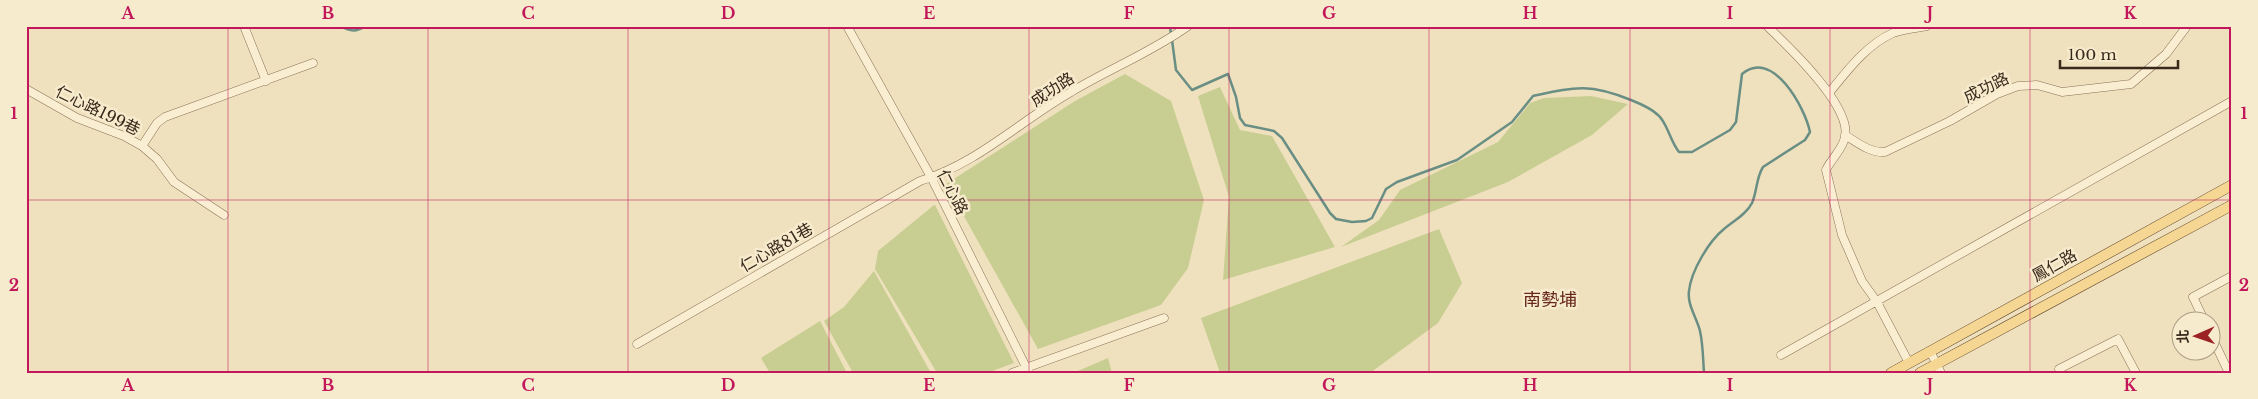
<svg xmlns="http://www.w3.org/2000/svg" width="2258" height="399" font-family="'Libre Baskerville','Noto Sans TC',serif">
<style>
.green{fill:#c8ce92}
.lines{fill:none;stroke-linecap:round;stroke-linejoin:round}
.stream{stroke:#698f85;stroke-width:2.5}
.minor-casing{stroke:#897156;stroke-width:9}
.major-casing{stroke:#563f2b;stroke-width:11}
.minor{stroke:#faeed2;stroke-width:8}
.major{stroke:#f6d693;stroke-width:10}
.grid{fill:none;stroke:#c2185b;stroke-width:1;stroke-opacity:0.55}
.labels{text-anchor:middle;stroke-width:5;stroke-linejoin:round;paint-order:stroke}
.street-label{font-size:16px;fill:#38291b;stroke:#f7ebce}
.neighbourhood-label{font-size:18px;fill:#672819;stroke:#f7ebce}
.neatline{fill:none;stroke:#c2185b;stroke-width:2}
.grid-label{font-size:16px;text-anchor:middle;font-weight:bold;fill:#c2185b}
</style>
<rect width="100%" height="100%" fill="#f0e1be"/>
<path class="green" d="M1125,74l46,27 33,99 -16,68 -27,37 -123,44 -92,-165 129,-83z
M1220,87l20,43 32,6 63,111 -112,33 6,-83 -31,-101z
M1591,96l37,8 -36,31 -84,47 -167,65 38,-27 21,-30 98,-48 32,-39 14,-5z
M934,205h1l79,158 -27,10h-50l-62,-104 3,-18z
M1439,229l23,54 -24,40 -68,50h-150l-19,-55z
M874,271l57,102h-78l-29,-52 20,-14z
M820,321l27,52h-77l-9,-15z
M1108,358l4,15h-39z"/>
<g class="lines">
<path class="stream" d="M340,26c11,6 16,6 26,0
M1170,26l1,9
M1172,40l4,30 16,20 36,-16 8,23 4,21 5,7 29,6 8,7 48,75 6,6 16,3 14,-1 6,-3 14,-29 11,-7 60,-22 55,-38 21,-26c42,-9 56,-13 98,4 10,4 20,8 27,15 9,7 12,26 21,37h13l38,-22 6,-8 6,-48c31,-26 63,34 68,58l-5,8 -42,27c-7,11 -6,25 -11,36 -6,12 -19,18 -28,26 -15,12 -33,42 -35,62 -2,14 8,27 11,40 3,13 3,28 4,42"/>
<g class="minor-casing">
<path id="minor" d="M244,26l22,55
M847,26l84,151 98,196
M1767,26c21,20 85,80 78,111 -2,12 -14,22 -19,33l16,65 20,46 15,21 32,61
M26,89l51,29 47,18 18,10 15,13 17,23 50,33
M1829,93c18,-22 37,-48 64,-60 10,-4 24,-5 34,-7
M1845,135c13,8 25,18 40,17l65,-31 47,-27 21,-8 19,-1 25,7 69,-8 35,-30 21,-28
M142,146l15,-23 8,-6 148,-54
M2205,322l-12,-25 39,-21
M2210,333l19,40
M637,344l283,-163c57,-17 100,-60 151,-89 38,-23 81,-40 117,-66
M1930,351l11,22
M1781,355l451,-254
M1012,373l152,-55
M2061,373l-2,-4 59,-30 18,34"/>
</g>
<g class="major-casing">
<path id="major" d="M1891,373l341,-188
M1920,373l312,-168"/>
</g>
<use href="#minor" class="minor"/>
<use href="#major" class="major"/>
</g>
<path class="grid" d="M228,26v347M428,26v347M628,26v347M829,26v347M1029,26v347M1229,26v347M1429,26v347M1630,26v347M1830,26v347M2030,26v347M26,200h2206"/>
<g class="labels">
<g class="street-label">
<text transform="translate(1986 87) rotate(-26)" y="6">成功路</text>
<text transform="translate(1052 89) rotate(-33)" y="6">成功路</text>
<text transform="translate(98 110) rotate(26)" y="6">仁心路199巷</text>
<text transform="translate(953 192) rotate(63)" y="6">仁心路</text>
<text transform="translate(776 247) rotate(-30)" y="6">仁心路81巷</text>
<text transform="translate(2054 265) rotate(-29)" y="6">鳳仁路</text>
</g>
<g class="neighbourhood-label">
<text x="1550" y="306">南勢埔</text>
</g>
</g>
<rect width="2258" height="399" fill="none" stroke="#f7ebce" stroke-width="55"/>
<g transform="translate(2196 336) rotate(268)"><circle r="24" fill="#f7ebce" stroke="#ab9d86"/>
<path d="M0-4L9 19L0 12L-9 19Z" fill="#9b2325"/>
<text y="-8" font-size="14" font-weight="bold" text-anchor="middle" fill="#38291b">北</text>
</g>
<path d="M2060 60v8h118v-8" fill="none" stroke="#38291b" stroke-width="2.5"/>
<text x="2068" y="60" font-size="15" fill="#38291b" stroke="#f7ebce" stroke-width="4" paint-order="stroke">100 m</text>
<rect x="28" y="28" width="2202" height="344" class="neatline"/>
<g class="grid-label">
<text x="128" y="19">A</text>
<text x="328" y="19">B</text>
<text x="528" y="19">C</text>
<text x="728" y="19">D</text>
<text x="929" y="19">E</text>
<text x="1129" y="19">F</text>
<text x="1329" y="19">G</text>
<text x="1530" y="19">H</text>
<text x="1730" y="19">I</text>
<text x="1930" y="19">J</text>
<text x="2130" y="19">K</text>
<text x="14" y="119">1</text>
<text x="2244" y="119">1</text>
<text x="14" y="291">2</text>
<text x="2244" y="291">2</text>
<text x="128" y="391">A</text>
<text x="328" y="391">B</text>
<text x="528" y="391">C</text>
<text x="728" y="391">D</text>
<text x="929" y="391">E</text>
<text x="1129" y="391">F</text>
<text x="1329" y="391">G</text>
<text x="1530" y="391">H</text>
<text x="1730" y="391">I</text>
<text x="1930" y="391">J</text>
<text x="2130" y="391">K</text>
</g>
</svg>
